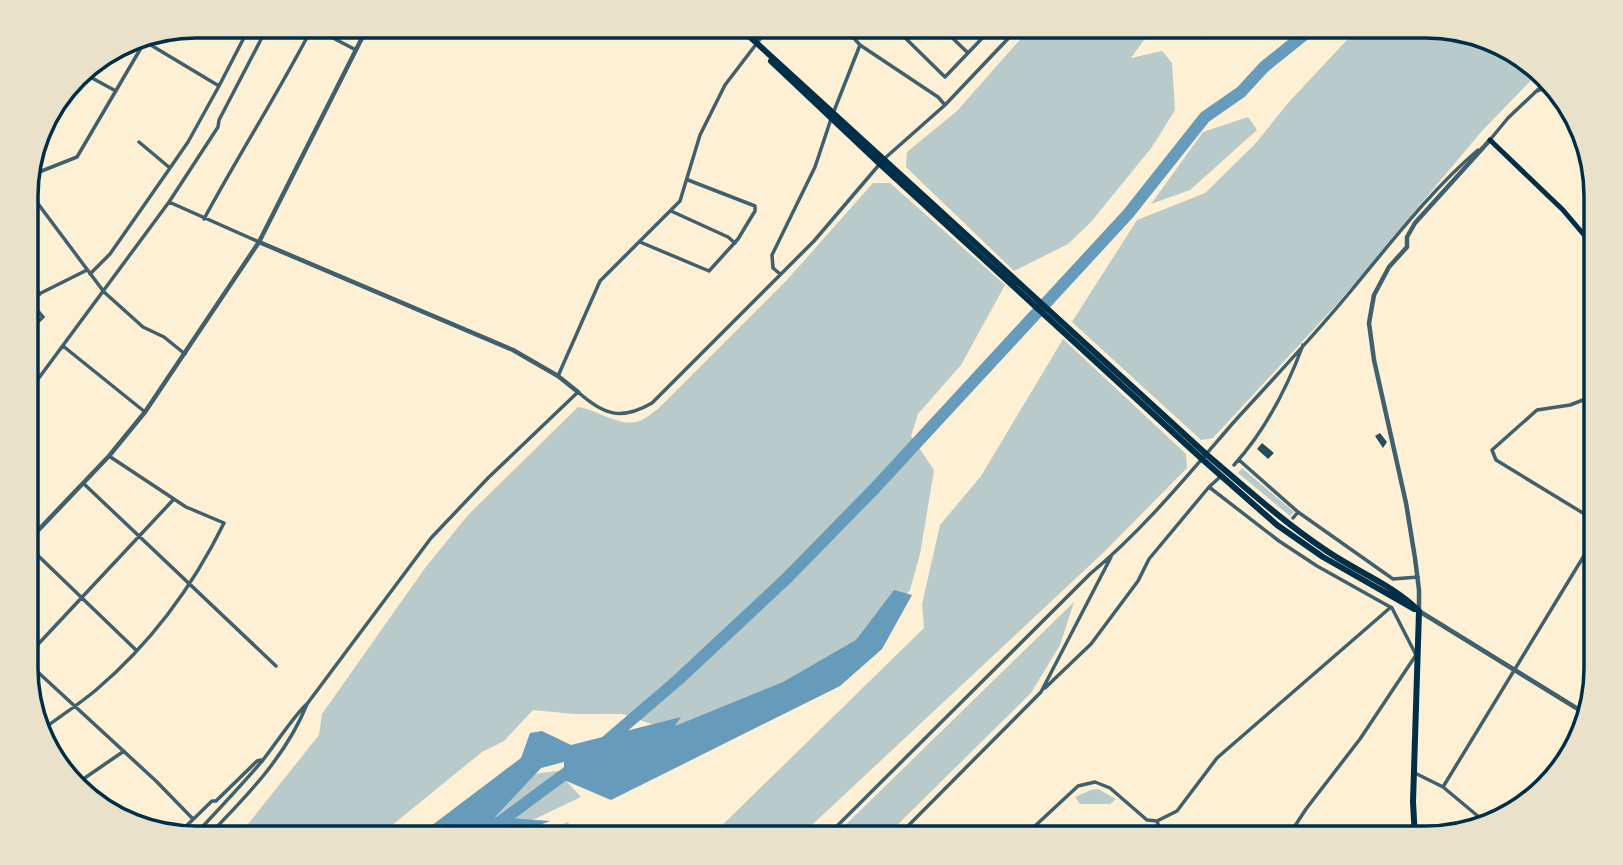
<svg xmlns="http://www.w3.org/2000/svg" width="1623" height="865" font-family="'IBM Plex Sans',sans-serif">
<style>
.green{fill:#b9caca}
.water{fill:#669bbc}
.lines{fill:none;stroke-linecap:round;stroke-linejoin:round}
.river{stroke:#669bbc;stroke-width:12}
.building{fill:#264d5e}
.minor{stroke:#3f606c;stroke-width:3.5}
.tertiary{stroke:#3f606c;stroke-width:4.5}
.secondary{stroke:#003049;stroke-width:5}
.trunk{stroke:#003049;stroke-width:6}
.rim{fill:none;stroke:#003049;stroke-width:3.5}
</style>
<rect width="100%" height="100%" fill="#fdf0d5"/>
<path class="green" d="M1032,26h122l-23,32 31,-7 10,12 3,47 -23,37 -61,75 -23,22 -54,27 -108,-104 1,-15 50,-41z
M1201,26h27l-6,5 -22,9z
M1360,26h67l75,18 35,30 -56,58 -144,172 -124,134 -12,2 -129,-118 65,-102 68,-27 50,-49 33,-41z
M1248,117l9,13 -67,60 -39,14 52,-72z
M873,183h17l115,102 -44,80 -43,49 -7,22 23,34 -14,84 -10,36 -61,65 -164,81 -62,-22h-49l-41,-4 -29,31 -22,11 -107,87h-139l83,-104 3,-21 103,-146 43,-53 110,-108c18,2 42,21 61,14 7,-2 14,-9 20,-13l127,-127z
M1063,339l123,115 1,14 -83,84 -307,287h-89l216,-211 -2,-24 18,-79 41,-49z
M1242,468l52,44 -4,4 -52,-43z
M1074,602l-14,43 -29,48 -148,146h-52z
M557,771l24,26 -84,40 -56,2 13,-8 48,-53z
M1098,789l18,10 -6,5h-30l-5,-7 16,-7z
M568,822l8,17h-52z"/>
<path class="water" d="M894,590l18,5 -30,54 -42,37 -229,114 -47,-20v-18l-23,6 -46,49 55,4 -45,18h-106l32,-13 90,-68 9,-25 12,-2 29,14 110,-28 -6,9 108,-44 73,-42z"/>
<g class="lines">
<path class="river" d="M602,745l77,-66 108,-101 88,-90 253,-274 77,-97 36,-25 23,-25 51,-41
M477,839l100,-74"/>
</g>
<path class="building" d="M1380,433l7,9 -4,6 -8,-12z
M1262,443l12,10 -6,6 -11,-10z"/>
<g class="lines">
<path class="minor" d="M828,26l24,10
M855,26l-3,10 8,9 78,52 7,8
M893,26l52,51 45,-47 -4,-4
M940,26l28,27
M312,27l44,23
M139,38l80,48 -31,56 -18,26
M81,72l33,18
M219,86l31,-60
M1535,92l15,-6
M834,111l26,-66
M1489,141l19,-23 38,-36
M29,176l48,-19 71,-121
M27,189l77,103 39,35 21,10 21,17
M169,202l49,-75 1,-7 49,-94
M671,211l57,26 7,6
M204,219c35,-65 75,-127 109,-193
M640,242l69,29 29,-32 17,-28v-5l-67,-26
M90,274l20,-20 60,-86 -31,-26
M780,274l-7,-6 -1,-13 43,-88 16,-48
M27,282l13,12
M27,300l60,-30
M27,332l16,-15 -15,-17
M63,346l82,66
M558,376l42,-95 80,-80 20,-66 25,-50 45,-59
M27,394l142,-192 90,40
M1596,395l-26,10 -33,5 -45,40 4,10 100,61
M1239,460l59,52 95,67 25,-2
M1234,465c31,-34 53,-77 69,-120
M83,483l193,183
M1209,487l70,54 38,25 75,42 24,47 -56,84 -54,70 -19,29
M1293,518l5,-6
M27,545l109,105
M28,655l145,-155
M28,663l128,118 37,38
M1045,688l46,-44 47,-63 11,-22 60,-72 11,-10
M43,729c18,-13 36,-25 53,-39 54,-46 97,-104 128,-167l-38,-16 -77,-51
M1415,773l28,14 42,35
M76,784l48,-33
M1443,787l153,-251
M178,834l34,-33h4l41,-40 4,-1
M192,838c24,-26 48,-51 71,-78 8,-10 36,-51 44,-56
M1151,838l9,-7 -3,-10
M205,839c39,-40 81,-82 102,-135l124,-166 57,-60 90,-86c26,23 43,29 74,11l162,-162 70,-82 61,-54 75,-79
M824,839l266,-265c53,-44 98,-99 143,-151 39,-43 80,-86 117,-131 40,-48 80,-101 128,-142
M895,839l146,-147 70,-135
M1025,839l11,-14 42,-39 17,-4 15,6 37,32 10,1 20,-10 40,-53 174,-151"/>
<path class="tertiary" d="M1490,140l-75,83 -8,14v10l-18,20 -15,28 -5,28 5,37 32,143 9,55 4,32v21l167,103
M259,242l254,108 45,26 20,16
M27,542l82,-86 36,-44 114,-170 109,-216"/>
<path class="secondary" d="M1490,140l73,70 33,39"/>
<path class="trunk" d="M738,26l468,428c39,33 76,67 118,95 31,22 68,35 95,62l-6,191 2,36
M771,61l109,103 322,295 75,66 46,32 91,52"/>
</g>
<path d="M0 0H1623V865H0ZM196 38H1426A158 158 0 0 1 1584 196V668A158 158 0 0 1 1426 826H196A158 158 0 0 1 38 668V196A158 158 0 0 1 196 38Z" fill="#e9e1ca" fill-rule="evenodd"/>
<path class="rim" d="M196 38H1426A158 158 0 0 1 1584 196V668A158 158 0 0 1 1426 826H196A158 158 0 0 1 38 668V196A158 158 0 0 1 196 38Z"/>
</svg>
